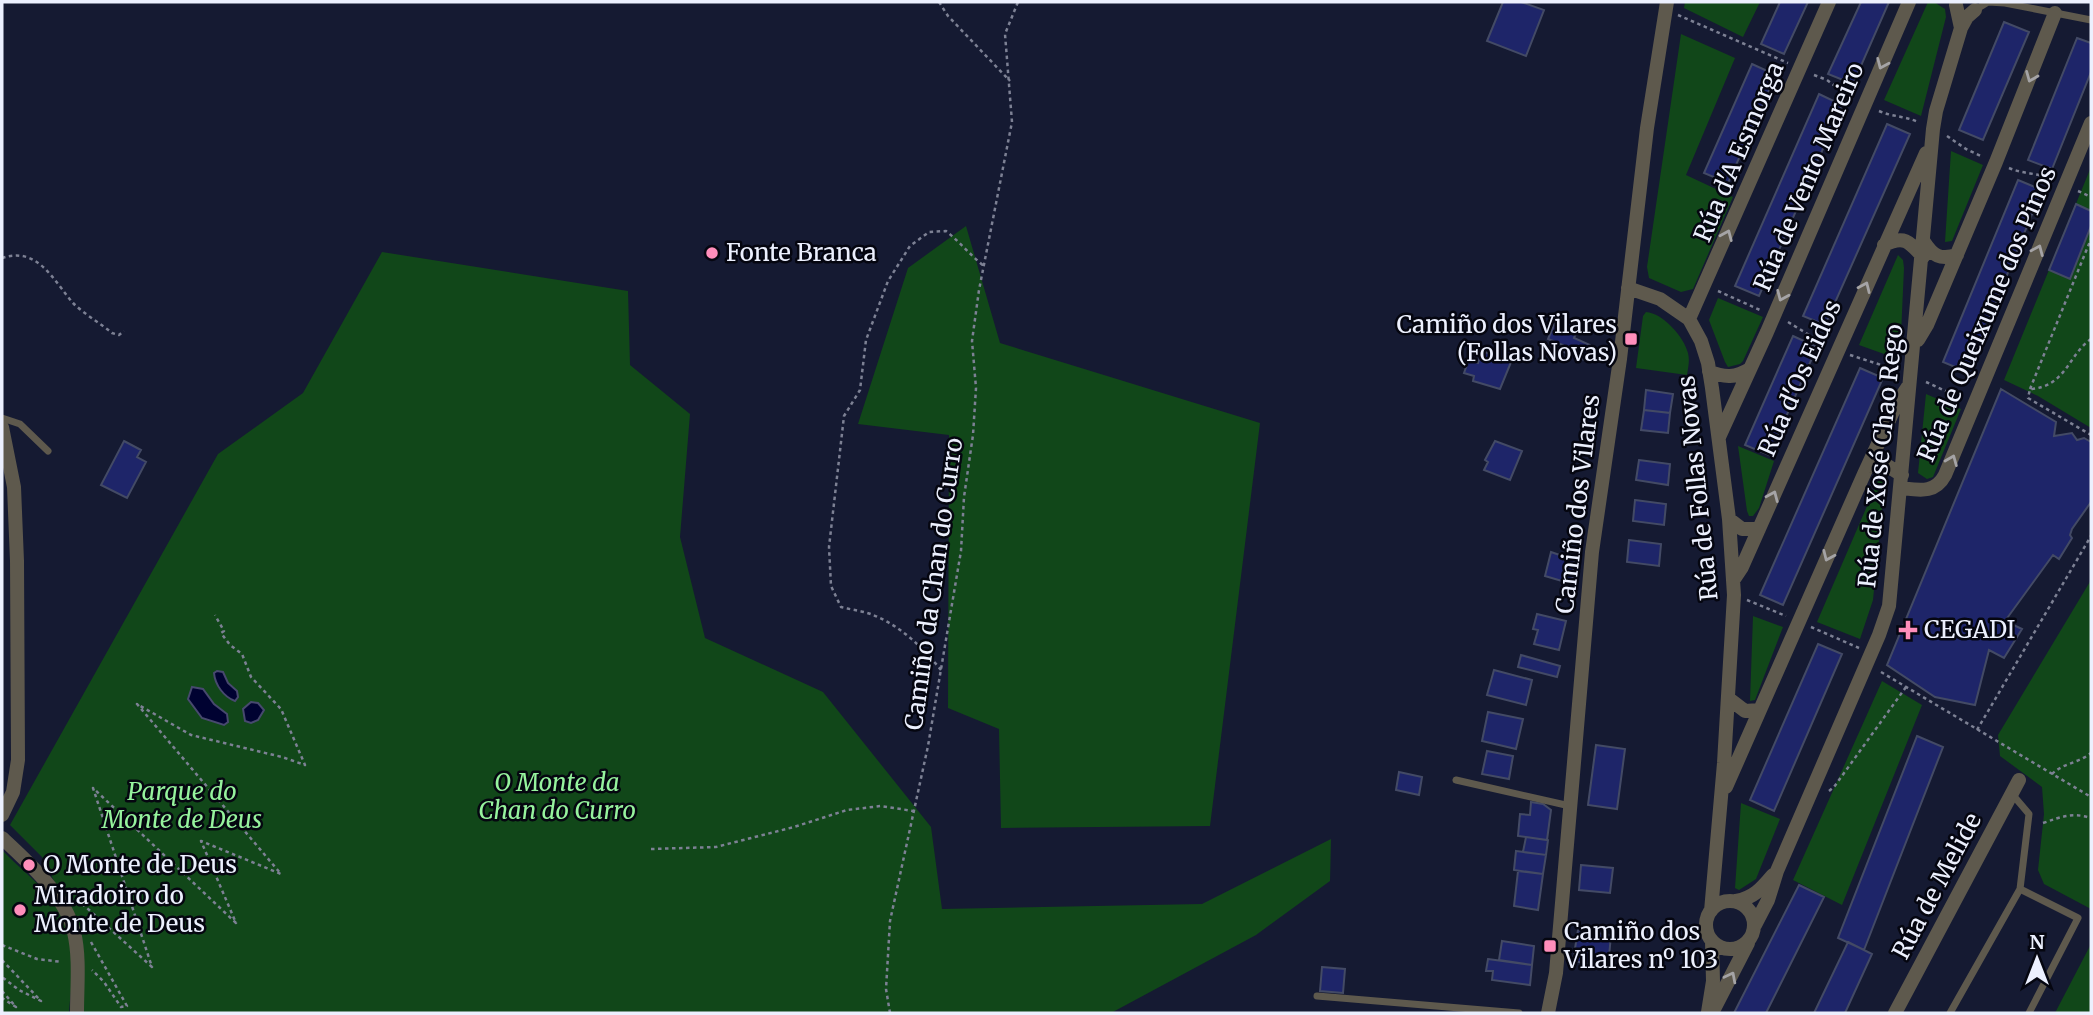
<svg xmlns="http://www.w3.org/2000/svg" width="2093" height="1015" font-family="Merriweather,serif">
<style>
.green{fill:#114719}
.water{fill:#000231;stroke:#47496e;stroke-width:2}
.building{fill:#1e2569;stroke:#434a65;stroke-width:2}
.lines{fill:none;stroke-linecap:round;stroke-linejoin:round}
.path{stroke:#7d8194;stroke-width:2.5;stroke-dasharray:3.5 3.5;stroke-linecap:butt}
.lane{stroke:#5e594d;stroke-width:7}
.street{stroke:#5e594d;stroke-width:14}
.oneway{stroke:#a5a4a6}
.poi-dot{fill:#ff8ebb;stroke:#050610;stroke-width:2.5}
.labels{text-anchor:middle;stroke-width:5;stroke-linejoin:round;paint-order:stroke}
.street-label{font-size:24px;fill:#ecf0fe;stroke:#050610}
.poi-label{font-size:24px;fill:#ecf0fe;stroke:#050610;text-anchor:start}
.park-label{font-size:24px;font-style:italic;fill:#96f39d;stroke:#050610}
</style>
<rect width="100%" height="100%" fill="#151a32"/>
<path class="green" d="M1685,2h75l-17,35 -59,-29z
M1928,2h6l11,7 1,8 -25,99 -37,-16z
M1681,34l54,24 -49,117 47,22 -40,92 -12,3 -32,-14 -2,-11z
M1951,151l32,14 -31,76 -7,1z
M2091,167v261l-53,-32 -34,-16z
M966,226l34,117 260,80 -50,403 -209,2 -2,-99 -51,-21 1,-273 -91,-11 50,-156z
M382,252l246,39 2,74 60,49 -10,123 25,101 118,54 108,135 11,82 260,-5 129,-65 -1,42 -74,54 -145,78h-1028l-4,-82 -37,-74 -32,-32 208,-371 85,-61z
M1898,255l5,5 1,8 -4,89 -2,2 -39,-14z
M1718,298l45,19 -20,44 -3,3 -12,3 -3,-5 -16,-42z
M1646,312c17,1 38,25 42,41 2,8 0,15 -1,22l-51,-7 7,-52z
M1926,394l35,15 -28,68 -6,2 -9,-6z
M1738,446l36,15 -15,47 -6,8h-4l-2,-5z
M1880,476l5,3 -12,121 -13,39 -43,-17z
M2091,580v329l-47,-25 -6,-14 6,-56 -2,-27 -42,-31 -2,-21z
M1753,616l30,11 -28,73 -5,1z
M1882,681l40,24 -80,200 -49,-25z
M1741,803l39,16 -24,60 -17,11 -4,-2z
M2,850c18,19 41,36 57,57 22,29 12,73 10,106h-67z
M2091,944v69h-36z"/>
<path class="water" d="M217,671l6,1 5,11 9,8 1,6 -3,4c-11,-4 -20,-16 -21,-28z
M192,687l11,2 11,15 13,10 1,8 -4,3 -22,-7 -14,-19z
M251,702l7,1 6,7 -6,10 -7,3 -6,-2 -2,-12z"/>
<path class="building" d="M1503,2h18l23,8 -18,46 -39,-15z
M1780,2h28l-24,52 -23,-10z
M1861,2h28l-36,82 -25,-10z
M2004,22l25,10 -46,108 -24,-10z
M2077,38l14,5v29l-39,97 -24,-9z
M1752,64l24,11 -48,108 -24,-10z
M1819,94l23,11 -83,191 -24,-10z
M1887,124l23,10 -85,191 -22,-9z
M2018,180l24,10 -75,182 -24,-10z
M2076,204l15,7v15l-21,53 -21,-9z
M1557,318l22,8 -5,12 16,7 -6,15 -23,-9 2,-6 -15,-6z
M1793,336l24,11 -48,108 -24,-10z
M1502,344l14,6 -16,39 -27,-8 1,-5 -10,-3 5,-14 9,4 4,-12 16,6z
M1860,368l23,10 -100,227 -23,-10z
M2001,389l55,33 -2,14 18,-3 5,7 7,-2 7,4v60l-19,27 -2,6 2,3 -13,21 -6,-4 -48,66 17,8 -18,29 -15,-8 -14,55 -40,-8 -48,-32z
M1646,390l27,4 -3,19 -26,-3z
M1644,410l26,3 -2,20 -27,-3z
M124,441l17,9 -4,7 9,5 -19,36 -26,-13z
M1495,441l27,10 -12,29 -26,-10 4,-8 -3,-2z
M1639,460l31,4 -2,21 -32,-5z
M1635,500l31,4 -2,21 -31,-4z
M1629,540l32,4 -2,22 -32,-4z
M1551,552l23,8 -2,24 -27,-8z
M1537,614l29,7 -7,29 -25,-6 4,-14 -5,-1z
M1818,644l24,10 -68,157 -24,-11z
M1521,655l39,11 -3,11 -39,-10z
M1494,670l38,10 -6,25 -39,-10z
M1488,712l35,7 -7,30 -34,-8z
M1917,736l26,11 -79,203 -26,-12z
M1596,745l29,4 -8,60 -29,-4z
M1487,751l26,5 -4,23 -27,-5z
M1399,772l23,5 -3,18 -23,-5z
M1531,802l12,2 8,6 -4,30 -29,-4 2,-22 10,1z
M1526,837l22,3 -2,15 -23,-3z
M1516,851l30,4 -3,19 -29,-4z
M1581,865l32,3 -3,25 -31,-3z
M1518,871l25,3 -5,36 -24,-4z
M1799,885l25,12 -58,116h-32z
M1578,930l33,5 -3,32 -35,-6z
M1502,941l32,5 -2,19 -33,-5z
M1848,942l24,12 -27,59h-31z
M1488,959l44,6 -2,20 -38,-5 1,-9h-7z
M1322,967l23,2 -2,24 -23,-2z"/>
<g class="lines">
<path class="path" d="M939,2l9,14 62,65
M1678,15l110,48
M1814,75l13,5 25,19
M1879,111c14,6 26,5 39,11
M1947,136l19,13 17,8
M2009,168c14,6 29,5 43,11
M2078,191l13,6
M2,258c36,-12 51,22 71,45 11,11 27,20 39,30l7,2 5,-4
M1718,291l42,19
M1788,322l36,22
M2091,339c-23,16 -25,48 -61,50l-2,9 63,37
M1850,355l47,15
M1926,382l35,16
M2030,389l61,-150
M1747,600l39,16
M1811,627l48,21
M941,670c-18,-22 -40,-44 -68,-55 -9,-4 -21,-5 -32,-8l-10,-21 -2,-39 15,-131 16,-26 6,-50 22,-59 22,-35 19,-14 17,-1c14,11 24,24 38,35
M1881,672l210,125
M1977,730l114,-194
M2052,774c11,-11 27,-11 39,-21
M1829,791l5,-4 72,-100
M2043,823c18,-6 29,-11 48,-5
M651,849l65,-2 78,-20 53,-17 34,-4 32,5
M77,899l75,68 -59,-179 143,135 -35,-82 80,33 -144,-170 54,31 91,22 23,8 -24,-56 -30,-32 -9,-23 -12,-9 -9,-12 3,-2 -9,-16
M91,942l36,64 -6,1 -17,-25 -12,-12
M2,945l35,14 25,3
M2,960l39,41 -22,-11 -17,-13
M2,991l14,16 -14,-9
M890,1013l-4,-24 4,-68 38,-175 33,-195 3,-54 9,-62 3,-47 -4,-47 7,-51 33,-168 -7,-88 13,-32"/>
<path class="lane" d="M1975,10l13,-8 17,1 86,17
M2,418l18,6 28,27
M1456,780l114,26
M2012,794l17,20 -9,75
M1317,996l202,17
M1950,1013l70,-124 58,29 -49,95"/>
<path class="street" d="M1956,5l5,23
M1924,242c9,14 16,18 33,13
M1884,245c20,-10 25,-4 39,12
M1628,288l32,11 29,20 12,22 7,22 4,25 17,131 5,76 -10,168 -13,148
M1689,319l140,-317
M1918,340l9,-15 69,-163 59,-149
M1709,371c15,7 27,7 41,-2
M2,427l12,60 3,74 1,199 -5,32 -11,23
M1719,437l48,-105 142,-330
M1868,466l18,-1 16,10
M1901,488c18,2 34,6 44,-13l146,-352
M1729,519l13,10h17
M1734,579l8,-12 184,-414
M1728,698l17,13 15,-1
M1726,787l138,-313 32,-69 13,-20
M2,838c27,25 63,57 72,94 6,25 3,55 3,81
M1706 925a24 24 0 1 1 48 0a24 24 0 1 1-48 0Z
M1736,901c18,-3 26,-13 37,-26
M1755,925l13,-25 9,-29 102,-236 10,-29 44,-477 3,-18 25,-83 6,-11 8,-7
M1708,1012l5,-31 -1,-40
M1548,1013l8,-40 36,-421 28,-193 27,-231 20,-126
M1712,1013l36,-70
M1895,1013l124,-233"/>
</g>
<defs><path id="oneway-chevron" d="M-2-3.5L2.5 0L-2 3.5" fill="none" stroke-width="1.6" stroke-linecap="round" stroke-linejoin="round" transform="scale(1.75)"/></defs>
<g class="oneway">
<use href="#oneway-chevron" transform="translate(1882 64) rotate(113)"/>
<use href="#oneway-chevron" transform="translate(2031 77) rotate(112)"/>
<use href="#oneway-chevron" transform="translate(1727 235) rotate(-67)"/>
<use href="#oneway-chevron" transform="translate(2038 250) rotate(-67)"/>
<use href="#oneway-chevron" transform="translate(1865 287) rotate(-66)"/>
<use href="#oneway-chevron" transform="translate(1782 296) rotate(113)"/>
<use href="#oneway-chevron" transform="translate(1952 460) rotate(-68)"/>
<use href="#oneway-chevron" transform="translate(1773 496) rotate(-67)"/>
<use href="#oneway-chevron" transform="translate(1828 556) rotate(114)"/>
<use href="#oneway-chevron" transform="translate(1731 977) rotate(-63)"/>
</g>
<g class="poi-dot">
<circle cx="712" cy="253" r="7"/>
<rect x="1624" y="332" width="14" height="14" rx="3.5"/>
<path d="M1904.5 619.5h7v7h7v7h-7v7h-7v-7h-7v-7h7z"/>
<circle cx="29" cy="865" r="7"/>
<circle cx="20" cy="910" r="7"/>
<rect x="1543" y="939" width="14" height="14" rx="3.5"/>
</g>
<g class="labels">
<g class="street-label">
<text transform="translate(1739 152) rotate(-67)" y="8">Rúa d'A Esmorga</text>
<text transform="translate(1809 177) rotate(-67)" y="8">Rúa de Vento Mareiro</text>
<text transform="translate(1987 314) rotate(-67)" y="8">Rúa de Queixume dos Pinos</text>
<text transform="translate(1800 378) rotate(-66)" y="8">Rúa d'Os Eidos</text>
<text transform="translate(1881 456) rotate(-84)" y="8">Rúa de Xosé Chao Rego</text>
<text transform="translate(1698 488) rotate(-96)" y="8">Rúa de Follas Novas</text>
<text transform="translate(1578 504) rotate(-83)" y="8">Camiño dos Vilares</text>
<text transform="translate(934 584) rotate(-82)" y="8">Camiño da Chan do Curro</text>
<text transform="translate(1937 886) rotate(-62)" y="8">Rúa de Melide</text>
</g>
<g class="poi-label">
<text x="726" y="261">Fonte Branca</text>
<text x="1617" y="333" text-anchor="end">Camiño dos Vilares<tspan x="1617" dy="28">(Follas Novas)</tspan></text>
<text x="1924" y="638">CEGADI</text>
<text x="43" y="873">O Monte de Deus</text>
<text x="34" y="904">Miradoiro do<tspan x="34" dy="28">Monte de Deus</tspan></text>
<text x="1564" y="940">Camiño dos<tspan x="1564" dy="28">Vilares nº 103</tspan></text>
</g>
<g class="park-label">
<text x="557" y="791">O Monte da<tspan x="557" dy="28">Chan do Curro</tspan></text>
<text x="182" y="800">Parque do<tspan x="182" dy="28">Monte de Deus</tspan></text>
</g>
</g>
<rect width="2093" height="1015" fill="none" stroke="#ecf0fe" stroke-width="7"/>
<g transform="translate(2037 959)" stroke="#050610" stroke-width="5" paint-order="stroke">
<path d="M0-5L12 26L0 18L-12 26Z" fill="#ecf0fe"/>
<text y="-10" font-size="19" font-weight="bold" text-anchor="middle" fill="#ecf0fe">N</text>
</g>
</svg>
